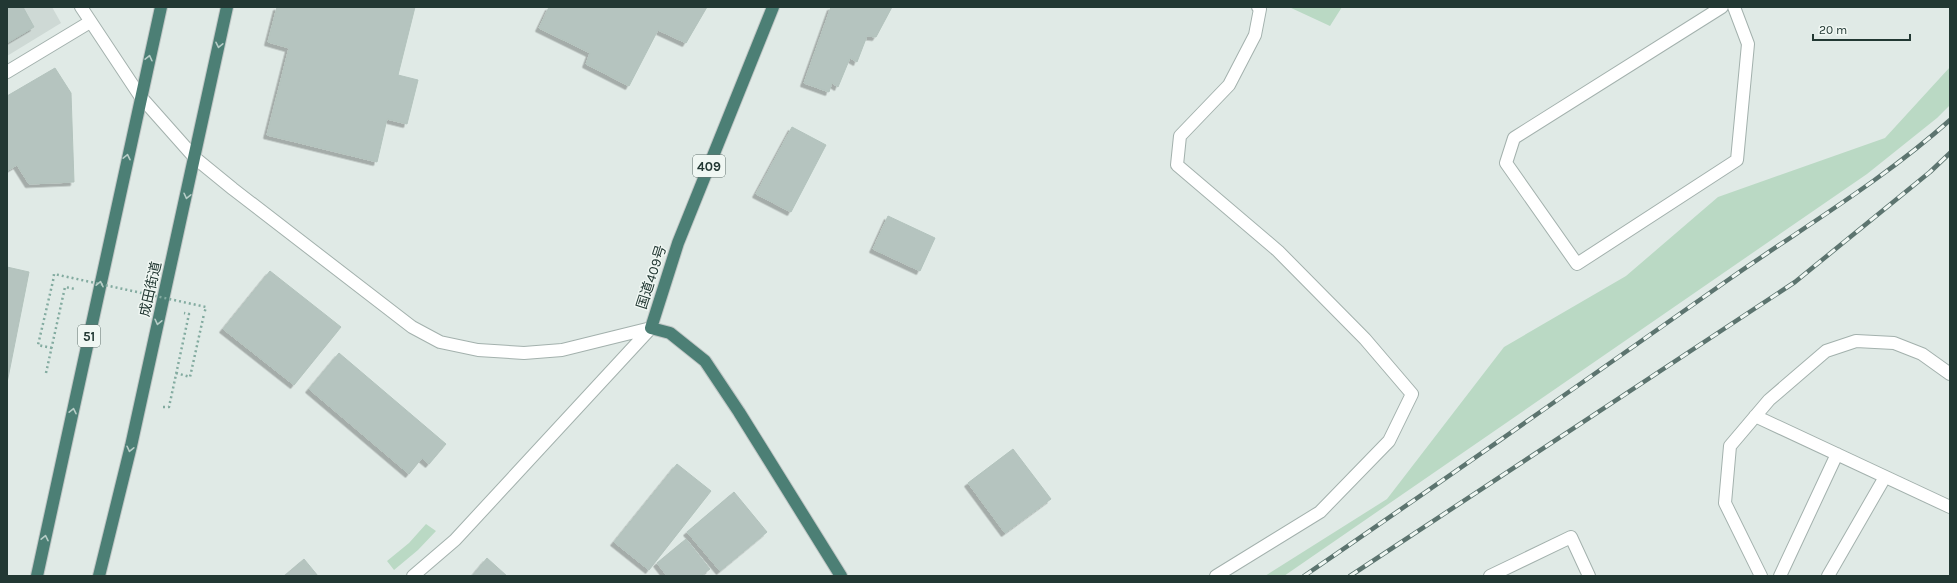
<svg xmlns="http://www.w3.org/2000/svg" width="1957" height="583" font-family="Karla,'Noto Sans JP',sans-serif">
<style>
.built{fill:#ced9d5}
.green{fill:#bad9c4}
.building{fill:#b5c4bf;stroke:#b3c3bd;filter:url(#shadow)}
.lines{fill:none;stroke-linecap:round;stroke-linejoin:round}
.service-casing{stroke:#a3b1ad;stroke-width:14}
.minor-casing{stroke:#a3b1ad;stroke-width:14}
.tertiary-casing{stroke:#a3b1ad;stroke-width:14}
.trunk-casing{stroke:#c1c7c6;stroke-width:14}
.path{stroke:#83aba0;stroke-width:2.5;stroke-dasharray:2 3;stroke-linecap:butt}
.service{stroke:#fff;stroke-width:12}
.minor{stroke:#fff;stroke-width:12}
.tertiary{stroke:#fff;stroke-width:12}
.trunk{stroke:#4c7f75;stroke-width:12}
.rail-casing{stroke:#5c746f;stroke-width:4.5}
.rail{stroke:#f0f7f3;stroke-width:3;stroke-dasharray:9;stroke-linecap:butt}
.path-bridge{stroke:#83aba0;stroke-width:2.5;stroke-dasharray:2 3;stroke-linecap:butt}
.oneway{stroke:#b7cdc7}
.labels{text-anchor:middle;stroke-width:3;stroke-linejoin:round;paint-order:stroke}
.shield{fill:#f0f7f3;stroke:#60716d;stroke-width:1}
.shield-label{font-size:13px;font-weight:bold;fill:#223833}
.street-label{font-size:14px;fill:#223833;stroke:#f0f7f3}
</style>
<defs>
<filter id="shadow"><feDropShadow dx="-3.5" dy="3.5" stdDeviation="0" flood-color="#0004"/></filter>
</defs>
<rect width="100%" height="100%" fill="#e0eae6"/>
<path class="built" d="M7,7h45l9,16 -54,33z"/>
<path class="green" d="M1289,7h53l-12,19z
M1950,67v38l-13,13 -70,56 -583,402h-19l122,-77 117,-152 122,-71 92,-79 167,-59z
M426,524l10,7 -18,19 -24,20 -7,-9 22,-18z"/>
<path class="building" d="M7,7h16l11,20 -27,16z
M277,7h138l-17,68 20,5 -11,44 -20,-5 -10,43 -110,-27 22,-87 -21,-6z
M549,7h158l-21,36 -28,-13 -29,56 -43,-22 4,-11 -51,-25z
M831,7h61l-16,30 -9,-1 -10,26 -7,-4 -12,29 -6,-4 -3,9 -25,-9z
M55,68l16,25 3,89 -45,2 -12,-19 -10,6v-75z
M792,127l34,18 -35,67 -35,-18z
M888,216l47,22 -15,33 -47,-22z
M7,267l22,5 -22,111z
M270,271l71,56 -47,58 -71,-56z
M339,353l107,91 -17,20 -7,-6 -13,16 -100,-85z
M1013,449l38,50 -46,34 -37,-50z
M677,464l34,27 -62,79 -35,-28z
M734,492l33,40 -47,39 -33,-39z
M686,539l24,30 -9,7h-34l-10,-13z
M487,558l20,18h-35z
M304,559l14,17h-34z"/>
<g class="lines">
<g class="service-casing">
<path id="service" d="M7,72l83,-50
M1755,416l195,91
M1761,576l-36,-73 5,-57 39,-46 57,-49 30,-10 38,2 28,11 28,20
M1780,576l57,-122
M1828,576l57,-99"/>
</g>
<g class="minor-casing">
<path id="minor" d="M1722,7l-208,131 -8,25 71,101 160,-104 11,-116 -14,-37
M1216,576l104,-64 69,-71 23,-47 -47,-55 -87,-88 -101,-86 3,-29 49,-51 26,-50 5,-26 -2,-2
M1490,576l81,-39 18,39"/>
</g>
<g class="tertiary-casing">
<path id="tertiary" d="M81,7l59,89 55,62 38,31 179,138 28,15 38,8 46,3 38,-3 89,-22
M413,576l42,-36 196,-212"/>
</g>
<g class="trunk-casing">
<path id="trunk" d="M773,7l-95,236 -27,85 19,5 35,28 34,51 102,164
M37,576l124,-569
M99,576l32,-130 96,-439"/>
</g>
<path class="path" d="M52,348l-14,-3 15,-64
M46,373l19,-86 10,2
M176,373l14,4 14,-63
M163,407h6l20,-93 -5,-1"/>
<use href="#service" class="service"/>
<use href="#minor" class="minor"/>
<use href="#tertiary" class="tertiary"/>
<use href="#trunk" class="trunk"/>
<g class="rail-casing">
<path id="rail" d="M1304,576c142,-97 283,-197 424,-296 74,-52 154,-99 222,-160
M1350,576l445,-294 135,-110 20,-19"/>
</g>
<use href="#rail" class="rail"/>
<path class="path-bridge" d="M53,281l1,-7 152,33 -2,7"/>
</g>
<defs><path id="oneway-chevron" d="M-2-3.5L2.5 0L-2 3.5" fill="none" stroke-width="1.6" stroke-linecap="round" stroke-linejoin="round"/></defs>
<g class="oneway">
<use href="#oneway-chevron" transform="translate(219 45) rotate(102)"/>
<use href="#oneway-chevron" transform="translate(149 58) rotate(-77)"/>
<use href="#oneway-chevron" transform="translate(127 157) rotate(-78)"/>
<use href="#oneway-chevron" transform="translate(187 196) rotate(103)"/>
<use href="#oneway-chevron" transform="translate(100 284) rotate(-78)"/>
<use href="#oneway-chevron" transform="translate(158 322) rotate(103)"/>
<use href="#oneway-chevron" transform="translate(73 411) rotate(-78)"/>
<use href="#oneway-chevron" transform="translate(130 449) rotate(103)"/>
<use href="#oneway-chevron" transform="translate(45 538) rotate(-78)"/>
</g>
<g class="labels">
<g class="shield">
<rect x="693" y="155" width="32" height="22" rx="3"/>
<rect x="78" y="325" width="22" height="22" rx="3"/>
</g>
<g class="shield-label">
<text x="709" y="171">409</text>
<text x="89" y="341">51</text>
</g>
<g class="street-label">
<text transform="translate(651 277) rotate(-72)" y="5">国道409号</text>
<text transform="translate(150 289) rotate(-77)" y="5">成田街道</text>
</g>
</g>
<rect width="1957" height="583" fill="none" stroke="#223833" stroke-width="16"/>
<path d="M1813 34v6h97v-6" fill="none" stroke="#223833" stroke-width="2"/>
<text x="1819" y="34" font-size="12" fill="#223833" stroke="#f0f7f3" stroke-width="3" paint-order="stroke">20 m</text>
</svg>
